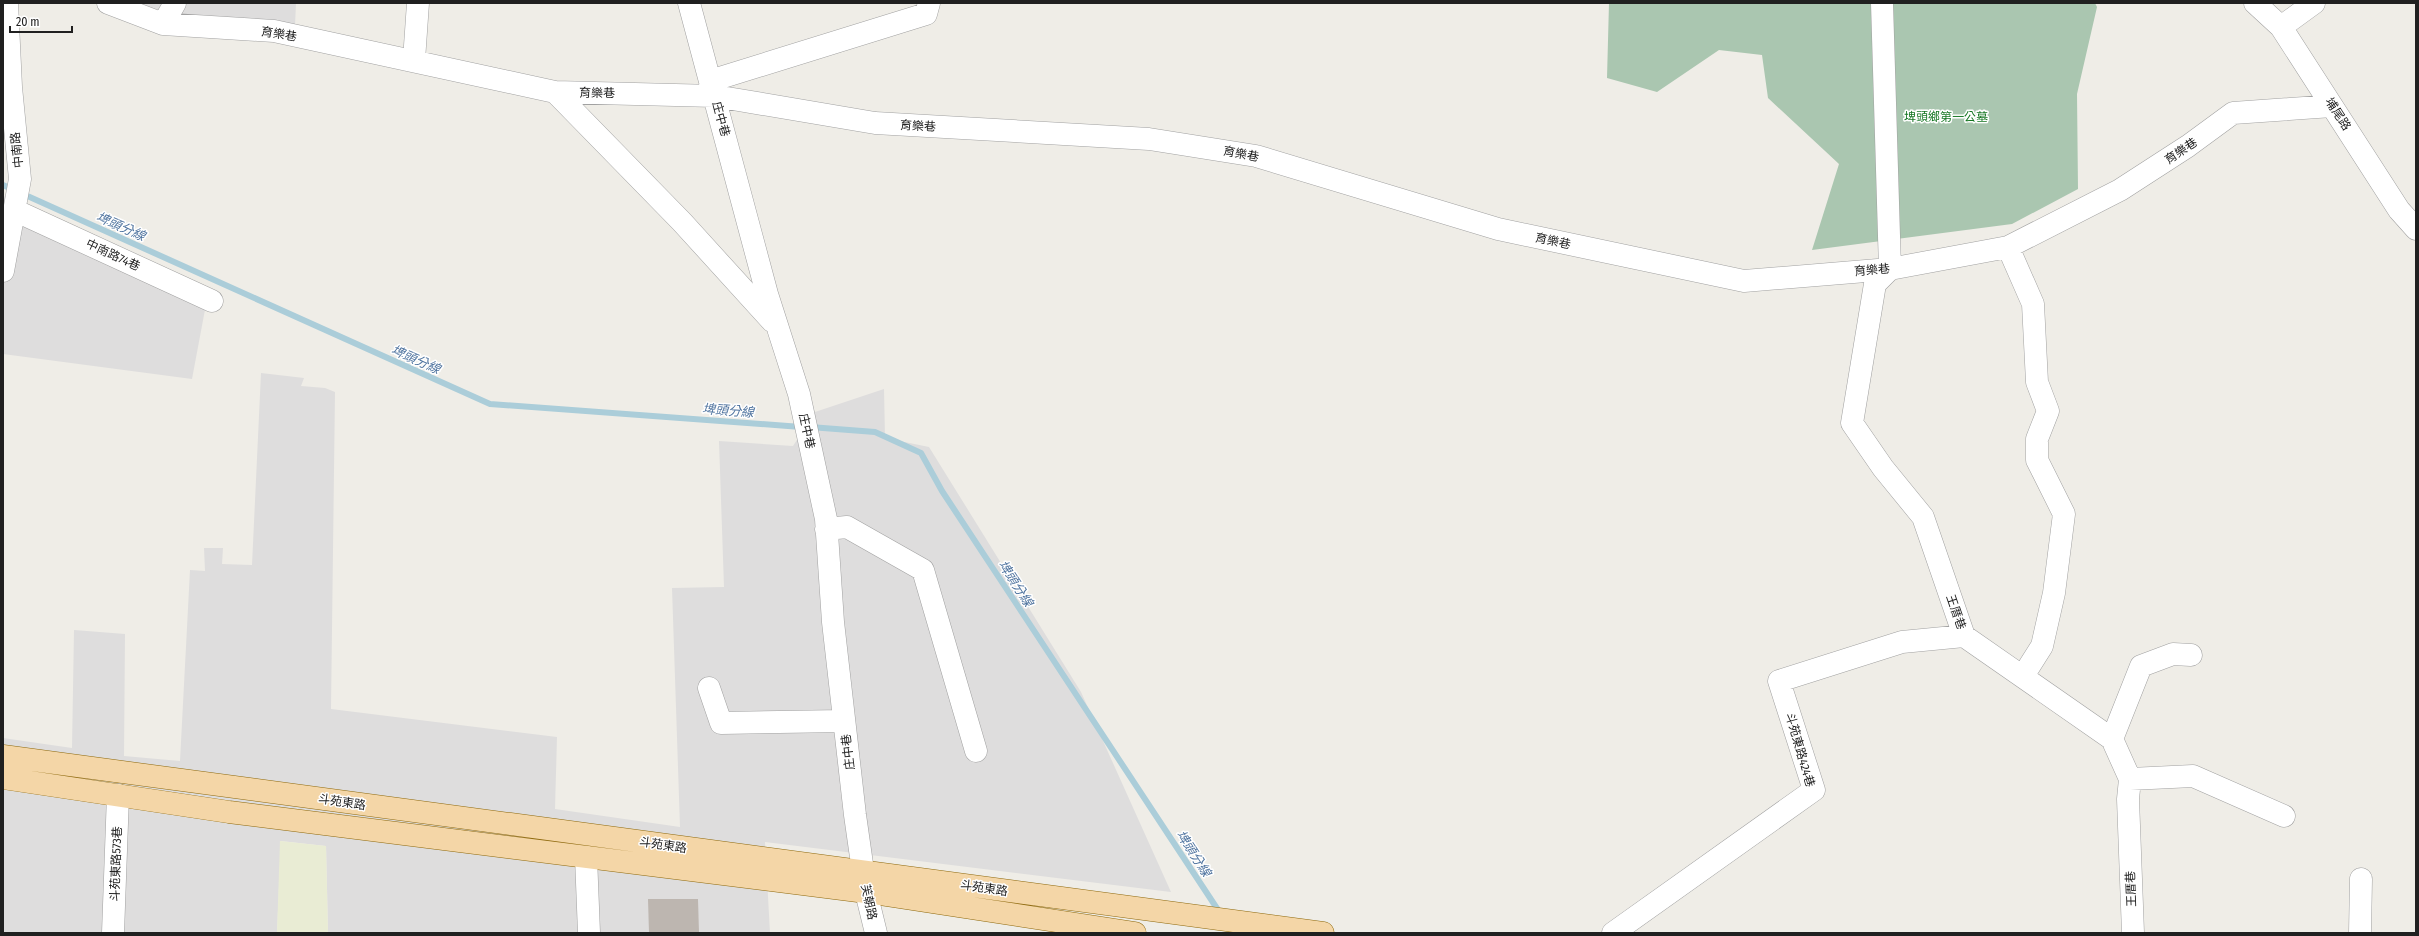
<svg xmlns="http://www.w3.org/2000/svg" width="2419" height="936" font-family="'Fira Sans Condensed','Noto Sans TC',sans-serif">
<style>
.residential{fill:#dedddd}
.farmland{fill:#e9ecd4}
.cemetery{fill:#aac6b0}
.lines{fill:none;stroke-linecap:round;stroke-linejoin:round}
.stream{stroke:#abcdd9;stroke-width:6}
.building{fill:#bdb6b0}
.minor-casing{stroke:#a1a1a1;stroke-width:23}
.major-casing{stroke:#8e690d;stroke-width:23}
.minor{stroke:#fff;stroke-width:22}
.major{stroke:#f4d6a7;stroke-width:22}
.labels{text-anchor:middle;stroke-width:3;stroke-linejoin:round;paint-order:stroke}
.street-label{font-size:12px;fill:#202020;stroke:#fff}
.park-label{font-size:12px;fill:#157622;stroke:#fff}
.water-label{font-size:13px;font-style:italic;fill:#5175a0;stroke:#fff}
</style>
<rect width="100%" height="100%" fill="#efede7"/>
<path class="residential" d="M130,3h166l-1,23 -79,-3z
M3,195l39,33 165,71 -15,80 -189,-25z
M261,373l43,5 -3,8 24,2 10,4 -4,317 226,28 -2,72 125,18 -8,-239 52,-1 -5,-146 74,5 22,-34 69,-23 1,49 44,9 152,245 90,200 -406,-50 5,91h-434l-8,-1 -2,-86 -45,-5 -4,92h-274v-195l69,10 2,-118 51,4 -1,122 56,5 10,-191 15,1 -1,-23h19l-1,16 30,1z"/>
<path class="farmland" d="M280,841l46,5 2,87h-51z"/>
<path class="cemetery" d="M1609,3h486l2,4 -20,87 1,95 -66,35 -200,26 27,-86 -71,-66 -6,-43 -43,-5 -62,42 -50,-14z"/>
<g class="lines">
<path class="stream" d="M3,185l487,219 311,23
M810,427l65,5 46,21 21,38 278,422"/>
</g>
<path class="building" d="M648,899h50l1,34h-50z"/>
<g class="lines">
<g class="minor-casing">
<path id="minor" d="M108,3l55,21 111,7 281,61 160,4 160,27 274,16 107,17 242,73 246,52 146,-12 118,-22 112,-57 68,-44 45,-33 99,-7
M689,3l78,291 32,100 27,125 7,103 22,193 11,77 10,41
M1882,3l8,266 -15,15 -23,139 31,45 40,49 41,119 148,103 18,40 -2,20 5,134
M2255,3l26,24 118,183 17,19
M163,24l12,-21
M2281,27l33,-24
M414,60l4,-57
M710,81l216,-67 3,-11
M555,92l127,130 90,99
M14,210l198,91
M2008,247l25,57 4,78 11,29 -11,28v21l27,54 -10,79 -12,53 -19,30
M3,271l17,-92 -9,-92 -4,-84
M826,529l21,-2 76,43 53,181
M709,688l12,35 123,-2
M2112,739l29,-73 32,-12 18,1
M2130,779l63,-3 91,40
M586,857l3,76
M113,933l5,-138
M1613,933l201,-143 -35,-109 123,-39 62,-6
M2360,933l1,-54"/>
</g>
<g class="major-casing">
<path id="major" d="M3,756l1320,177
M3,778l226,34 637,80 269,41"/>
</g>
<use href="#minor" class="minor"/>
<use href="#major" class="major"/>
</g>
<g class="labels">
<g class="street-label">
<text transform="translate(279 34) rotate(9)" y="4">育樂巷</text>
<text transform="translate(597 93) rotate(1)" y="4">育樂巷</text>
<text transform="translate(2338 114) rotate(57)" y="4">埔尾路</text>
<text transform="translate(721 119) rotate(75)" y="4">庄中巷</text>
<text transform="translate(918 126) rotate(3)" y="4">育樂巷</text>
<text transform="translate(17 150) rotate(-96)" y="4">中南路</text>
<text transform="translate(2181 151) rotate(-34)" y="4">育樂巷</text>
<text transform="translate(1241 154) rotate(11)" y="4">育樂巷</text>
<text transform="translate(1553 241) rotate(12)" y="4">育樂巷</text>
<text transform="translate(113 255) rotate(25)" y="4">中南路74巷</text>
<text transform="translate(1872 270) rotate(-5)" y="4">育樂巷</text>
<text transform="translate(807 431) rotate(78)" y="4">庄中巷</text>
<text transform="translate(1956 612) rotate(71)" y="4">王厝巷</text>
<text transform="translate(1800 750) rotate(74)" y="4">斗苑東路424巷</text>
<text transform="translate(848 752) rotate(-97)" y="4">庄中巷</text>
<text transform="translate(342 802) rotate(8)" y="4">斗苑東路</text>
<text transform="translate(663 845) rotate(8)" y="4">斗苑東路</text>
<text transform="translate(116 864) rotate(-88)" y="4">斗苑東路573巷</text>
<text transform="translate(984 888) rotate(8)" y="4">斗苑東路</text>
<text transform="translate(2131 889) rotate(-92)" y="4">王厝巷</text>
<text transform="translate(869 902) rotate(78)" y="4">芙朝路</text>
</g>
<g class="park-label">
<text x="1946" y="121">埤頭鄉第一公墓</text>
</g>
<g class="water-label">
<text transform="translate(121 226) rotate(24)" y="5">埤頭分線</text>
<text transform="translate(416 359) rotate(24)" y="5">埤頭分線</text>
<text transform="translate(728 410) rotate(4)" y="5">埤頭分線</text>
<text transform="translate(1016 583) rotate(57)" y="5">埤頭分線</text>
<text transform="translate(1194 853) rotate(57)" y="5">埤頭分線</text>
</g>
</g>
<rect width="2419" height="936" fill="none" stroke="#202020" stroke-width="8"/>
<path d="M10 26v6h62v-6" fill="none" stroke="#202020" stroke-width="2"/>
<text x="16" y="26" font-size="12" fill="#202020" stroke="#ffffff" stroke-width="3" paint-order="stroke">20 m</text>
</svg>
